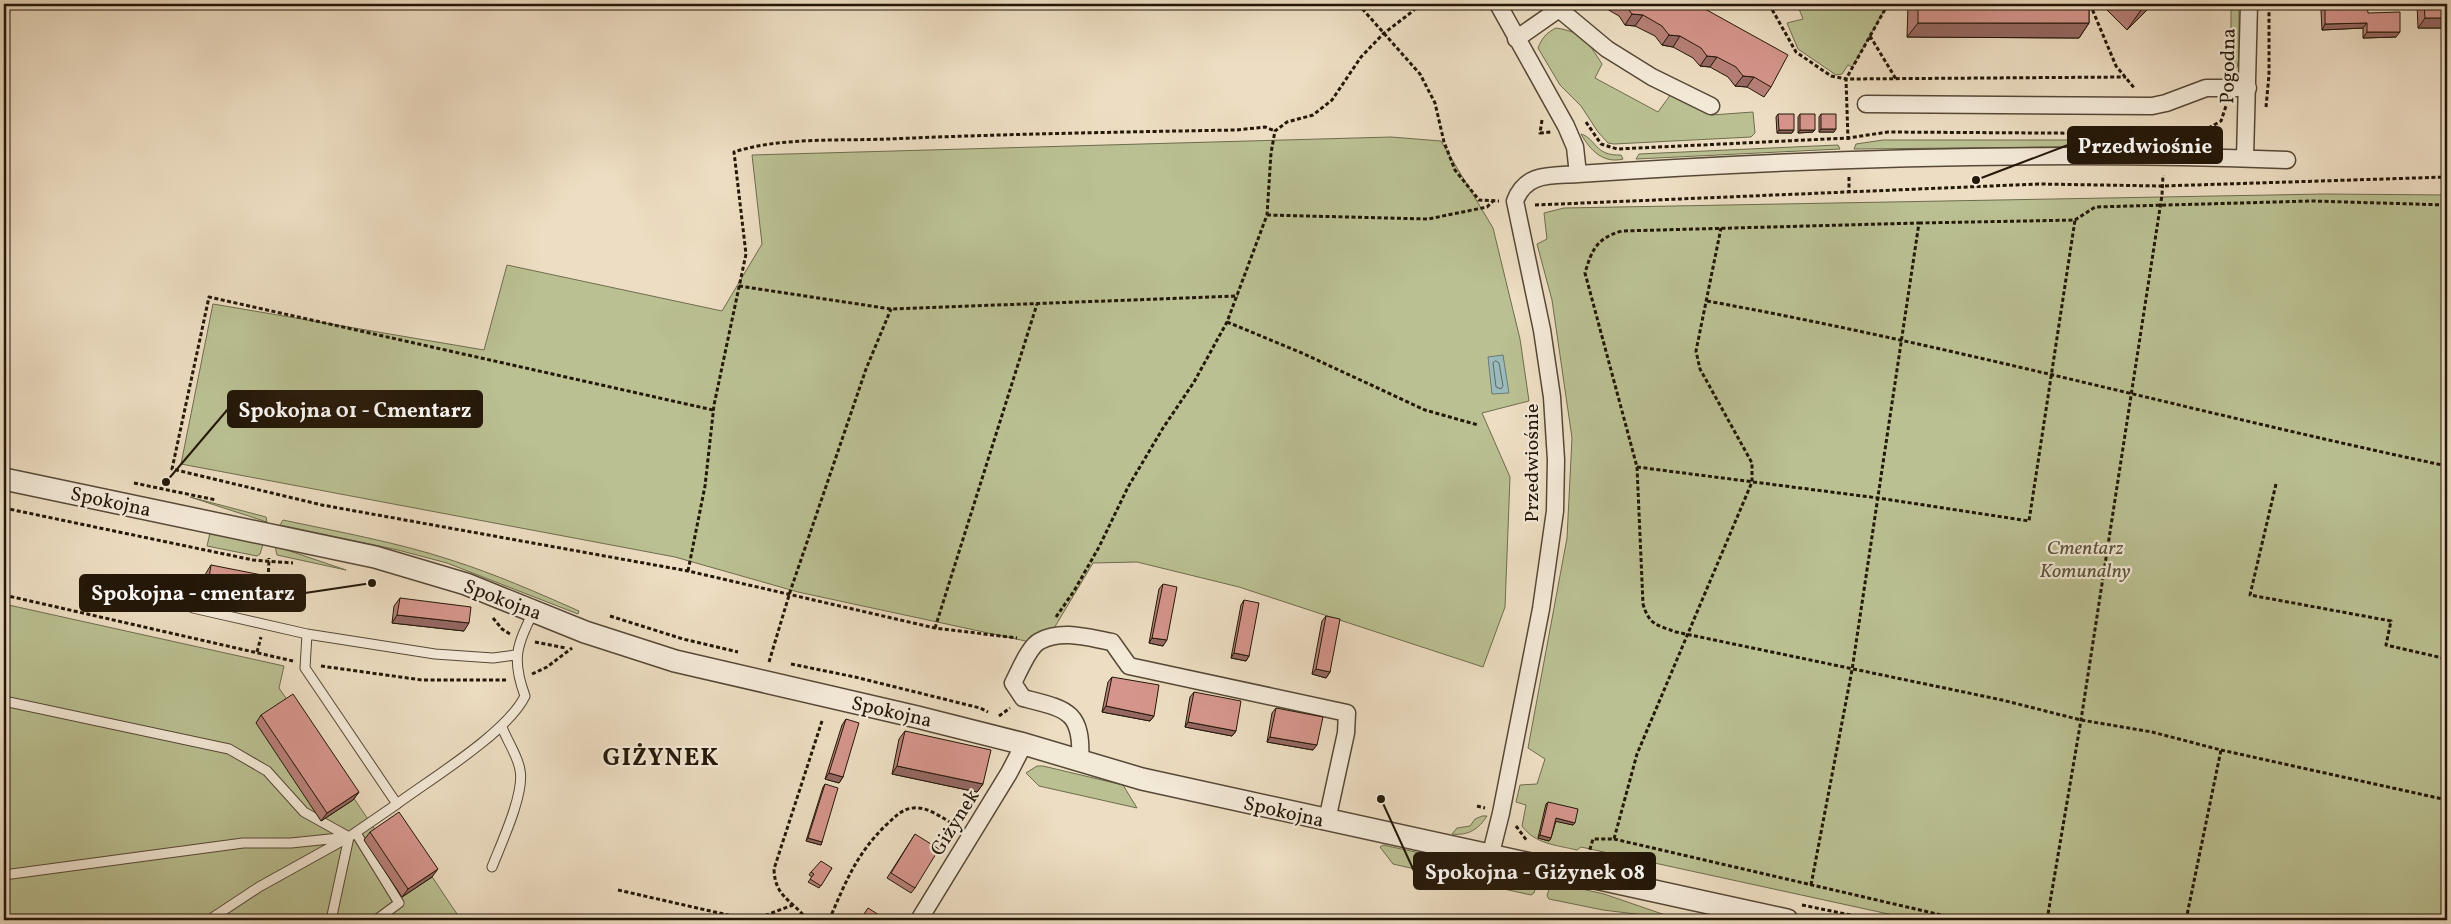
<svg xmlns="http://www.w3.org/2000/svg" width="2451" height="924" font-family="Vollkorn,serif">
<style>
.green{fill:#bac092;stroke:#6e6c4d}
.water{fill:#9bbabb;stroke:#6b7973}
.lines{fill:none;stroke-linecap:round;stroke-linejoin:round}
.shore{stroke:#5f6862;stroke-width:1}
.service-casing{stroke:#564836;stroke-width:11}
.minor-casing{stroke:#564836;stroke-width:19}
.tertiary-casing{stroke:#564836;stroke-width:24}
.path{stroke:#231708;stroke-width:3;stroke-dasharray:4 2.5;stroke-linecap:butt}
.service{stroke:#f3e9d7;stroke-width:9}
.minor{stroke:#f3e9d7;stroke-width:16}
.tertiary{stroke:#f3e9d7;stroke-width:21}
.wall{fill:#b78078;stroke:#231708}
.shaded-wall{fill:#956862;stroke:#231708}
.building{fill:#d5958c;stroke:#231708}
.labels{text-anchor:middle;stroke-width:4.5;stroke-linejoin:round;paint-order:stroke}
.street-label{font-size:20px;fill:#231708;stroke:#f3e9d7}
.park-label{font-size:20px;font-style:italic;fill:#585238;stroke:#f3e9d7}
.district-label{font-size:25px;font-weight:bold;letter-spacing:1px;fill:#231708;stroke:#f3e9d7}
.leader{fill:none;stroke:#231708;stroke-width:2}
.callout-dot{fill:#231708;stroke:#f3e9d7;stroke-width:2}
.callout{fill:#231708;stroke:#231708;stroke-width:2}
.callout-label{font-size:21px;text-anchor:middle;font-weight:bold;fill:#fff}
</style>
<rect width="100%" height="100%" fill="#edddc2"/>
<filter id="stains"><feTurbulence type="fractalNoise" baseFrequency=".004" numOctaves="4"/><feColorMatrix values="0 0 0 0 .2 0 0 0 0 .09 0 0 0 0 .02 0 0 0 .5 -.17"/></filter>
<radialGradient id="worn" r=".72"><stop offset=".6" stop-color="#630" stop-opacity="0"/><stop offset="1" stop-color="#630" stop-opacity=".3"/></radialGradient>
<path class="green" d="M1797,4h91l-36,63 -4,-2 -6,9 -6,1 -38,-26 -11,-26 16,-4z
M2231,4h8v56l-2,7 -6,7z
M1556,28c27,4 32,14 46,36l-7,14 63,34 13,-18 5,1 36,20 41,-3 2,21 -4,4 -137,7 -6,-1 -10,-11 -17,-26 -21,-21 -22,-37c4,-10 8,-15 18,-20z
M1581,134c16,5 13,22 40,21l2,4c-20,5 -33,-9 -42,-25z
M1391,137l50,4 52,87 27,111 9,62 -47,12 28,64 -5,130 -22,60 -244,-80 -102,-25 -44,1 -49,82 -246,-53 -123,-35 -494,-93 32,-160 271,46 23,-85 215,46 40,-67 -10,-89z
M1883,140h271l3,6 -303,3 2,-5z
M1838,145l2,4 -204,10 3,-5z
M2325,194l122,1v725h-531l-335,-73 -4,3c-21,-5 -42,-6 -55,-24l4,-21 -10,-3 4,-17 17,-1 8,-25 -17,-11 39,-210 5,-100 -20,-138 -15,-56 10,-5 -3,-26 20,-5z
M190,497l76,20 1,5z
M283,520c56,12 113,22 168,40 44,14 85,32 128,51l-1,3 -131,-51 -49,-13 -118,-25z
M210,533l53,11 -3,10 -3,2 -50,-10z
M275,546l71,24 -69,-15z
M4,604l280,62 -5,22 97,143 18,-11 67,100h-457z
M1037,766h6l80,19 14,23 -98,-22 -13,-13z
M1482,816h5c-8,13 -19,20 -35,18l5,-6 13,-2 5,-7z
M1383,845l51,11 -3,14 -3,2 -35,-8 -13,-17z
M1447,859l91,20 -4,14 -3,2 -86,-19 -1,-4z
M1551,882l53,12 73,25 -74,-9 -54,-11 -2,-3z"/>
<path class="water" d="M1503,355l6,38 -17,1 -4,-37z"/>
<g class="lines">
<path class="shore" d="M1496,361l3,2 4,23 -2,3 -5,-2 -3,-24z"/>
<g class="service-casing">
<path id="service" d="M193,608l114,26 128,20 58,4 22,-3
M307,634l-2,34 92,136c35,-26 110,-71 128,-108 -14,-38 -8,-50 9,-86
M4,701l225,48 38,22 37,41 45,25
M356,833l43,70 -23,17
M492,867c9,-23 33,-74 28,-97 -2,-14 -13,-29 -18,-43
M4,875l239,-32h48l58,-6
M209,920l50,-33 90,-50 48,-33
M331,920l18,-83"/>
</g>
<g class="minor-casing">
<path id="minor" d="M1498,4l68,122 9,21 3,27
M1559,9l48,40 45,28 59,29
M1516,39l43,-30 3,-5
M1866,104l286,2 14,-3 40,-15h42
M2245,158l4,-154
M1080,761c3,-51 -14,-52 -57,-63l-10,-15c6,-11 16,-37 27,-42 22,-12 49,-3 72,1l17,24 218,47 -1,20 -19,87
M1490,857l11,-44 40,-204 14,-98 1,-51 -4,-63 -10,-67 -27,-129c11,-29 36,-25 63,-27 235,-16 473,-23 709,-14
M919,920l90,-147 15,-29"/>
</g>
<g class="tertiary-casing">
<path id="tertiary" d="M4,479l371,78 91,27 119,48 90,29 242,56 107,27 118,35 645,141"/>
</g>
<path class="path" d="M1358,4l62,70 15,29 9,39 11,28 24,30 20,1
M1769,4l27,48 35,24 15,3 280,-2
M2090,4l26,62 19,23
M1870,36l26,43
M2266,107l3,-32v-71
M1542,120l-2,13 11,-1
M1586,122l15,22 16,5 231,-11 40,-6 310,2 23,-13 5,-15
M1848,140l-2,-61 42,-75
M1849,177v14
M1535,205l504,-21 123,2 285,-9
M1267,215l161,4 59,-12 6,-6
M1919,223l156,-3 20,-13 217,-6 135,4
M739,286l152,23 347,-13
M1707,301c249,45 493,113 740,165
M1227,322l75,31 123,57 53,15
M713,410l-504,-113 -37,172 150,36 366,66 247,57 82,10
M1637,467l241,31 151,23 46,-301
M134,483l82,17
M2276,484l-26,111 141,26 -5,24 61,14
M4,508l249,52 40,3
M688,571l17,-85 9,-81 32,-151 -12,-102c46,-15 106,-11 154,-13 116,-5 232,-7 348,-9l29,-3 10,4
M4,595l289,66
M267,611l2,-53
M610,616l73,23 55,13
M1056,617l18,-26 25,-44 29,-60 35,-59 31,-46 33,-60 40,-107 4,-62 4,-22 12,-9 26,-7 19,-15 29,-43 22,-23 30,-23 6,-7
M493,618l9,11 8,5
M935,628l102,-324
M535,642l31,6
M257,652l4,-15
M769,662l21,-70 76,-223 25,-60
M791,664l64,13 125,31 8,4
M321,666l101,14h85
M532,674l15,-7 25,-19
M999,716l11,-8
M1477,806l8,2
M1516,826l11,15
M1614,839l349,81
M1588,856l5,-17h21l23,-85 115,-272v-19l-52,-94 -4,-18 25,-123
M1811,885l41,-215 67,-447 -297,8c-25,7 -30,18 -37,42l52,194 6,137c6,21 14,21 33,28l326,68 79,20 71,12 69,18 226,50
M618,890l132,30
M1802,905l73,15
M753,920l40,-15
M807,920c-15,-21 -32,-22 -33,-51l48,-148
M829,920c17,-38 26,-64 56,-94 9,-8 16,-17 28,-18 14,-2 31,11 42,17
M2047,920l34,-200 81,-525 1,-20
M2186,920l35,-170"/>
<use href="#service" class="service"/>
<use href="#minor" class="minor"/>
<use href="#tertiary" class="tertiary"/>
</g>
<path class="wall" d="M1600,4h96l75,83 -7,10 -17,-10 -12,-1 -7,-9 -18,-10 -10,-1 -7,-8 -20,-11 -11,-2 -7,-9 -20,-10 -10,-1 -6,-9 -19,-11z
M1908,4h181v19l-10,15 -172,-1z
M2101,4h52l-26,26z
M2417,4h30v24h-29z
M2325,5l43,8 28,24 -33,1v-10l-41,2 -1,-19z
M1778,114l16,16 -2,3h-15l-1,-16z
M1800,114l15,16 -2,2 -15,1v-16z
M1821,114l13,18h-15v-15z
M211,565l53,24 -5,8 -56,-11 3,-13z
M1163,584v62l-14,-3 10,-54z
M400,598l64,33 -72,-8 2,-17z
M1244,600l5,56 -3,5 -15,-3 10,-53z
M1326,616l4,56 -4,6 -14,-4 10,-53z
M1112,677l42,39 -4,5 -48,-9 6,-30z
M1194,692l42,39 -4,5 -47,-9 5,-30z
M1276,708l37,42 -46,-8 5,-29z
M261,715l98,77 -6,8 -32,21 -65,-98z
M846,719l-3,58 -4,6 -14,-4 17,-54z
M905,731l78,53 -6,8 -85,-18 7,-35z
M825,784l-3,58 -1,3 -15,-4 17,-54z
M1548,802l25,23 -17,-4 -5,17 -2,3 -11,-3 8,-34z
M370,832l62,45 -30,20 -38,-57z
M915,834v54l-4,5 -24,-15z
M832,868l-13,20 -11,-6 4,-5 -3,-2 2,-3z"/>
<path class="shaded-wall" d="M2146,4h7l-26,26 16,-23z
M1632,14l11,1 -8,11 -10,-1z
M2425,18h22v10h-29z
M1918,23h171l-10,15 -172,-1z
M2367,23l-4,5 -41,2 3,-6z
M2367,32h33l-4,5 -33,1z
M1669,35l11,1 -7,11 -11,-2z
M1707,56l10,1 -7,10 -10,-1z
M1743,76l11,1 -7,10 -12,-1z
M1821,129h15l-2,3h-15z
M1779,130h15l-2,3h-15z
M1800,130h15l-2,2 -15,1z
M209,578l55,11 -5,8 -56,-11z
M397,615l72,8 -5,8 -72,-8z
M1152,638l15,2 -4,6 -14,-3z
M1234,653l15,3 -3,5 -15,-3z
M1316,669l14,3 -4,6 -14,-4z
M1106,706l48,10 -4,5 -48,-9z
M1188,722l48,9 -4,5 -47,-9z
M1270,737l47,8 -4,5 -46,-8z
M897,766l86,18 -6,8 -85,-18z
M829,773l14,4 -4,6 -14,-4z
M359,792l-6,8 -32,21 6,-8z
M1556,818l19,5 -2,2 -19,-4z
M1540,835l11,3 -2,3 -11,-3z
M808,838l14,4 -1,3 -15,-4z
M438,869l-6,8 -30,20 6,-8z"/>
<path class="building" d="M1623,4h73l92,51 -17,32 -17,-10 -11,-1 -7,-9 -19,-10 -10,-1 -6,-8 -21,-12 -11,-1 -7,-9 -19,-11 -11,-1 -6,-8z
M1918,4h171v19h-171z
M2140,4h6l-3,3z
M2367,4l1,9 32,-1v20h-33v-9l-42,1v-19z
M2424,4h23v14h-22z
M1778,114h16v16h-15z
M1800,114h15v16h-15z
M1821,114h15v15h-15z
M211,565l56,11 -3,13 -55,-11z
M1163,584l14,3 -10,53 -15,-2z
M400,598l71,9 -2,16 -72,-8z
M1244,600l15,3 -10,53 -15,-3z
M1326,616l14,3 -10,53 -14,-3z
M1112,677l47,8 -5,31 -48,-10z
M1194,692l47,9 -5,30 -48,-9z
M293,694l66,98 -32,21 -66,-98z
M1276,708l47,9 -6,28 -47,-8z
M846,719l13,4 -16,54 -14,-4z
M905,731l86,19 -8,34 -86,-18z
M825,784l13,4 -16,54 -14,-4z
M1548,802l30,7 -3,14 -19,-5 -5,20 -11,-3z
M399,812l39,57 -30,20 -38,-57z
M915,834l24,15 -24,39 -24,-15z
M821,861l11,7 -11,18 -11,-7 4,-5 -3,-2z
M868,908l11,7 -4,5h-15z"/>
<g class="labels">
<g class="street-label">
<text transform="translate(2227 66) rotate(-89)" y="7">Pogodna</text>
<text transform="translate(1531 463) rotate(-90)" y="7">Przedwiośnie</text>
<text transform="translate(111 501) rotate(12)" y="7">Spokojna</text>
<text transform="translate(503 599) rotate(21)" y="7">Spokojna</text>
<text transform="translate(892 711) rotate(13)" y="7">Spokojna</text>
<text transform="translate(1284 811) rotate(13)" y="7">Spokojna</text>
<text transform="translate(954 822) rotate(-58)" y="7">Giżynek</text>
</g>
<g class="park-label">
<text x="2085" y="554">Cmentarz<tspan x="2085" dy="23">Komunalny</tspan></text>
</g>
<g class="district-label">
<text x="661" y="765">GIŻYNEK</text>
</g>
</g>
<path class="leader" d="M1976 180L2068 145M166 482L228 409M372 583L305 593M1381 799L1414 871"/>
<g class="callout-dot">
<circle cx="1976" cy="180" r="5"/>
<circle cx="166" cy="482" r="5"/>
<circle cx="372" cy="583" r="5"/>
<circle cx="1381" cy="799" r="5"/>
</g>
<g class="callout">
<rect x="2068" y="127" width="154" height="36" rx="5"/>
<rect x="228" y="391" width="254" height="36" rx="5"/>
<rect x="80" y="575" width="225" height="36" rx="5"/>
<rect x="1414" y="853" width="241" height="36" rx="5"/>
</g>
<g class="callout-label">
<text x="2145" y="153">Przedwiośnie</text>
<text x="355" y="417">Spokojna 01 - Cmentarz</text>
<text x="193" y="600">Spokojna - cmentarz</text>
<text x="1535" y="879">Spokojna - Giżynek 08</text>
</g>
<rect width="2451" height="924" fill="none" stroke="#edddc2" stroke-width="20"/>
<rect x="5" y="5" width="2441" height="914" fill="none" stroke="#231708" stroke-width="2.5"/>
<rect x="10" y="10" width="2431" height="904" fill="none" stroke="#231708"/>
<rect width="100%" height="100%" filter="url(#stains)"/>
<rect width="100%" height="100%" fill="url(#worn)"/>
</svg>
